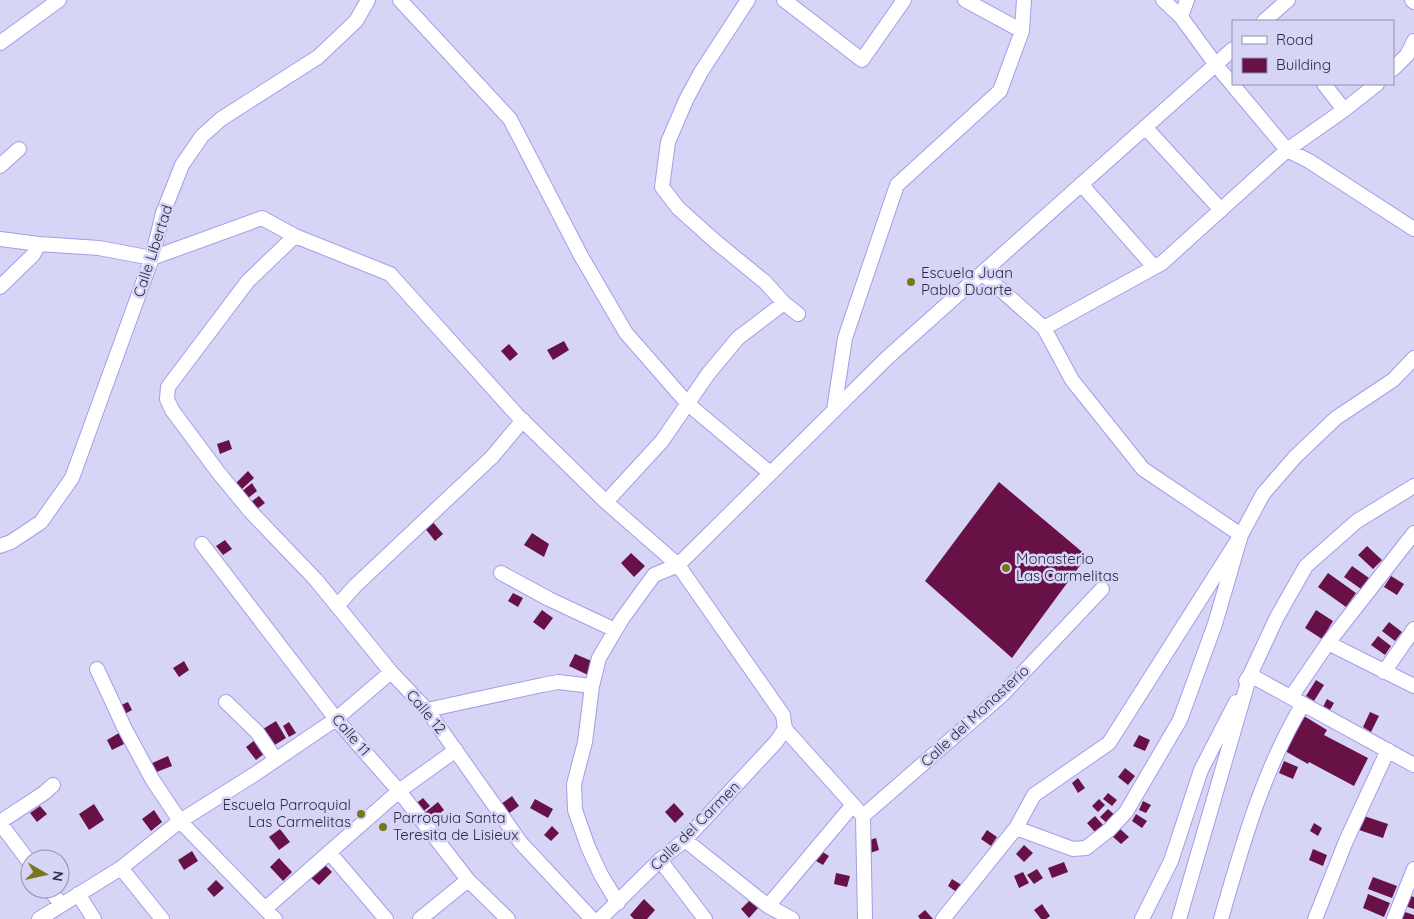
<svg xmlns="http://www.w3.org/2000/svg" width="1414" height="919" font-family="Quicksand,sans-serif">
<style>
.building{fill:#681147}
.lines{fill:none;stroke-linecap:round;stroke-linejoin:round}
.minor-casing{stroke:#a49ce9;stroke-width:16}
.minor{stroke:#fff;stroke-width:14}
.poi-dot{fill:#78761c;stroke:#d7d5f5;stroke-width:2}
.labels{text-anchor:middle;stroke-width:5;stroke-linejoin:round;paint-order:stroke}
.street-label{font-size:15px;fill:#2d2a48;stroke:#d7d5f5}
.poi-label{font-size:15px;fill:#2d2a48;stroke:#d7d5f5;text-anchor:start}
</style>
<rect width="100%" height="100%" fill="#d7d5f5"/>
<path class="building" d="M564,341l5,9 -16,10 -6,-10z
M509,344l9,10 -8,7 -9,-10z
M229,440l3,9 -12,5 -3,-10z
M248,471l6,7 -12,11 -6,-6z
M999,482l88,74 -75,102 -87,-77z
M252,483l5,8 -10,8 -6,-7z
M259,496l6,7 -8,6 -5,-8z
M432,521l11,13 -8,7 -11,-14z
M532,533l17,11 -5,13 -20,-12z
M225,540l7,9 -9,6 -7,-9z
M1367,546l15,14 -9,9 -15,-14z
M631,553l14,13 -11,11 -13,-14z
M1352,566l17,12 -8,11 -17,-12z
M1328,573l28,20 -10,14 -28,-20z
M1391,576l13,8 -7,11 -13,-8z
M513,593l10,5 -5,9 -10,-6z
M542,610l11,8 -9,12 -11,-8z
M1316,610l17,11 -11,18 -17,-11z
M1389,622l13,10 -7,9 -13,-10z
M1378,636l13,10 -6,9 -14,-10z
M575,654l19,8 -6,13 -19,-9z
M184,661l5,9 -10,7 -6,-9z
M1316,680l8,5 -10,16 -8,-5z
M1327,699l7,4 -4,7 -7,-3z
M128,702l4,8 -9,5 -4,-9z
M1370,712l9,4 -8,16 -8,-5z
M1304,716l23,14 -3,5 44,23 -14,28 -45,-24 -1,2 -23,-13z
M276,721l10,17 -13,8 -10,-17z
M289,722l7,11 -7,4 -6,-11z
M119,733l5,11 -12,6 -5,-10z
M1139,735l11,5 -5,11 -12,-5z
M255,740l10,13 -9,7 -10,-13z
M168,756l4,10 -18,7 -4,-9z
M1284,761l14,6 -5,12 -14,-6z
M1125,768l10,8 -7,9 -10,-8z
M1078,778l7,10 -7,5 -6,-10z
M1108,793l9,7 -5,6 -9,-7z
M512,796l7,10 -11,8 -7,-10z
M423,798l7,8 -10,8 -6,-9z
M535,799l18,10 -5,9 -18,-10z
M1099,799l6,6 -7,7 -6,-6z
M1143,801l8,4 -5,8 -7,-3z
M438,802l6,8 -15,12 -6,-8z
M674,803l10,11 -9,9 -10,-11z
M94,804l10,16 -15,10 -10,-16z
M40,806l7,8 -10,8 -7,-9z
M1108,809l9,8 -8,8 -9,-8z
M154,810l8,12 -11,9 -9,-12z
M1136,814l11,7 -5,7 -10,-7z
M1095,816l8,9 -8,7 -8,-9z
M1364,816l24,8 -5,14 -24,-8z
M1314,823l8,5 -4,8 -8,-5z
M552,826l7,7 -8,8 -7,-6z
M1119,828l10,9 -8,7 -9,-8z
M280,829l10,13 -11,8 -10,-13z
M987,830l10,7 -6,9 -10,-7z
M876,838l3,12 -15,5 -4,-12z
M1024,845l9,8 -9,9 -8,-8z
M815,847l14,9 -6,9 -14,-8z
M1313,849l14,6 -4,11 -14,-6z
M192,851l6,10 -14,9 -6,-10z
M279,858l13,14 -9,9 -13,-14z
M1064,862l4,10 -16,6 -4,-10z
M324,864l8,8 -13,13 -8,-7z
M1037,869l6,9 -9,6 -7,-9z
M1023,872l6,11 -10,5 -5,-12z
M836,873l14,3 -3,11 -13,-3z
M1373,877l24,9 -5,12 -24,-9z
M952,879l11,7 -5,7 -10,-7z
M216,880l8,8 -10,9 -7,-8z
M1368,894l22,9 -6,14 -21,-9z
M1408,895l6,2v12l-9,-3z
M644,899l11,11 -8,9h-13l-4,-4z
M751,899l8,8 -10,11 -8,-9z
M1042,904l8,12 -4,3h-5l-7,-9z
M925,910l8,9h-13l-2,-3z
M1402,911l12,4v4h-15z"/>
<g class="lines">
<g class="minor-casing">
<path id="minor" d="M400,0l110,119 71,137 45,77 62,71 82,69
M784,0l78,60 42,-60
M965,0l57,31
M1163,0l18,17 35,48 71,85 22,11 105,68
M1412,0l2,2
M1181,17l6,-17
M1264,21l24,-21
M0,43l59,-43
M1393,69l14,-14 7,-14
M1324,84l20,26
M1145,127l76,83
M0,166l19,-17
M1081,184l73,83
M295,236l-47,45 -80,106 -1,12 5,11 46,62 32,39 66,69 75,92 36,38 94,133 71,76
M0,239l39,5 60,4 53,10 110,-40 33,18 95,38 127,141 89,87 72,63 -24,10 -32,44 -23,39 -7,28 -7,56 -11,42 1,26 13,37 13,28 17,28
M0,287l33,-32 6,-11
M784,303l14,11
M1044,328l118,-65 125,-113 57,-40 33,-26
M834,410l11,-72 52,-153 103,-94 22,-60 2,-31
M606,502l56,-61 46,-67 30,-36 46,-35 -19,-21 -49,-40 -38,-34 -16,-21 6,-45 18,-42 15,-28 47,-72
M202,544l134,175 63,72 69,89 40,39
M0,546l11,-4 30,-20 31,-44 80,-220 11,-45 19,-48 20,-29 19,-17 97,-62 38,-36 12,-21
M501,573l48,26 66,31
M338,605l17,-19 137,-129 31,-37
M1328,643l86,43
M97,669l27,58 28,52 28,42 95,98
M1384,672l30,-43
M1246,681l4,-6 164,90
M1291,697l37,-54 86,-110
M226,702l31,30 19,28
M427,710l115,-25 16,-3 34,4
M863,816l139,-121 100,-106
M0,822l44,-29 9,-8
M0,823l30,40
M1016,828l57,21 13,-1 23,-18 17,-18 54,-92 35,-96 26,-89 22,-41 32,-37 41,-39 57,-38 21,-22
M685,840l83,66 24,13
M329,852l57,67
M660,860l45,59
M121,868l41,51
M49,889l12,15
M78,894l16,25
M768,906l84,-100
M266,908l133,-117 57,-41
M39,919l82,-51 59,-47 75,-47 81,-55 55,-47
M420,919l48,-39
M600,919l60,-59 25,-20 91,-98 9,-13
M865,919l-2,-103 -78,-87 -2,-14 -105,-150 210,-208 345,-308
M943,919l73,-91 18,-33 75,-52 132,-208 -98,-66 -71,-89 -28,-52 -62,-55
M1142,919l29,-58 30,-91 35,-68
M1179,919l71,-244 27,-58 29,-51 51,-45 57,-35
M1221,919c21,-73 42,-149 82,-215
M1315,919l31,-78 42,-91
M1394,919l20,-50"/>
</g>
<use href="#minor" class="minor"/>
</g>
<g class="poi-dot">
<circle cx="911" cy="282" r="5"/>
<circle cx="1006" cy="568" r="5"/>
<circle cx="361" cy="814" r="5"/>
<circle cx="383" cy="827" r="5"/>
</g>
<g class="labels">
<g class="street-label">
<text transform="translate(153 251) rotate(-72)" y="5">Calle Libertad</text>
<text transform="translate(426 712) rotate(50)" y="5">Calle 12</text>
<text transform="translate(975 716) rotate(-43)" y="5">Calle del Monasterio</text>
<text transform="translate(351 735) rotate(49)" y="5">Calle 11</text>
<text transform="translate(695 826) rotate(-45)" y="5">Calle del Carmen</text>
</g>
<g class="poi-label">
<text x="921" y="278">Escuela Juan<tspan x="921" dy="17">Pablo Duarte</tspan></text>
<text x="1016" y="564">Monasterio<tspan x="1016" dy="17">Las Carmelitas</tspan></text>
<text x="351" y="810" text-anchor="end">Escuela Parroquial<tspan x="351" dy="17">Las Carmelitas</tspan></text>
<text x="393" y="823">Parroquia Santa<tspan x="393" dy="17">Teresita de Lisieux</tspan></text>
</g>
</g>
<rect x="1232" y="20" width="162" height="65" fill="#d7d5f5" stroke="#9391b0"/>
<rect x="1242" y="36" width="25" height="8" fill="#ffffff" stroke="#9391b0"/>
<text x="1276" y="45" font-size="15" fill="#2d2a48">Road</text>
<rect x="1242" y="58" width="25" height="15" fill="#681147" stroke="#9391b0"/>
<text x="1276" y="70" font-size="15" fill="#2d2a48">Building</text>
<g transform="translate(45 874) rotate(99)"><circle r="24" fill="#d7d5f5" stroke="#9391b0"/>
<path d="M0-4L9 19L0 12L-9 19Z" fill="#78761c"/>
<text y="-8" font-size="14" font-weight="bold" text-anchor="middle" fill="#2d2a48">N</text>
</g>
</svg>
